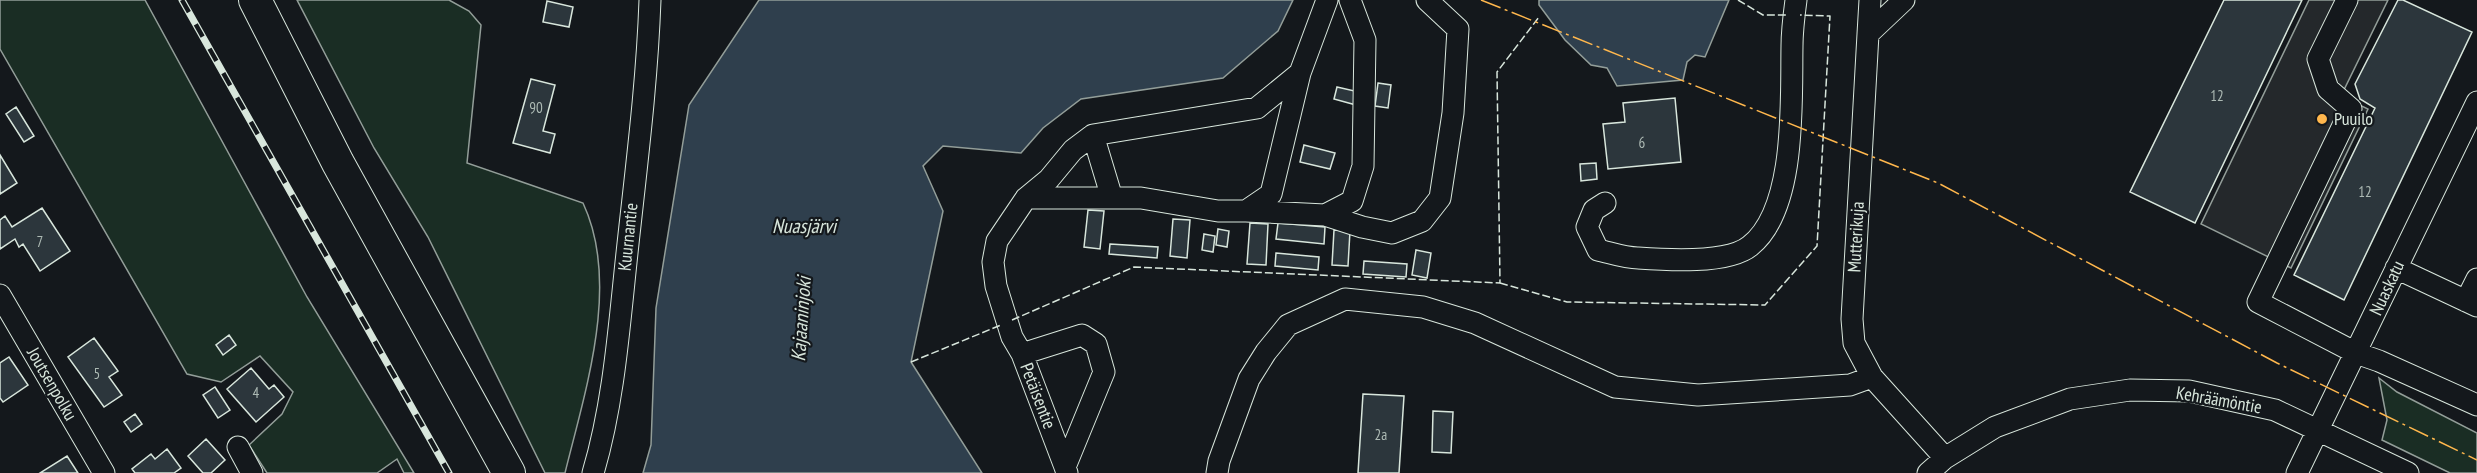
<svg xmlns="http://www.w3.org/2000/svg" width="2477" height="473" font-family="'PT Sans Narrow',sans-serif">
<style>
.green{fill:#1a2d24;stroke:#939e99;stroke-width:1.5}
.parking{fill:#24282b;stroke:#939e99;stroke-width:1.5}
.water{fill:#2f3f4d;stroke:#939e99;stroke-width:1.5}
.building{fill:#2c363c;stroke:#d8e6dc;stroke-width:1.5}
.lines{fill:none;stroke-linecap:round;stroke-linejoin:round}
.minor-casing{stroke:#d8e6dc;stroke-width:23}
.highway-casing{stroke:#d8e6dc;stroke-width:34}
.minor{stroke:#14181c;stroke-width:21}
.highway{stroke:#14181c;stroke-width:32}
.rail-casing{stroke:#d8e6dc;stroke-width:7}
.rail{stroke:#14181c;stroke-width:4.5;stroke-dasharray:14;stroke-linecap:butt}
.fence{stroke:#d8e6dc;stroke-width:1.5;stroke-dasharray:8 3;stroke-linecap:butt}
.power{stroke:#ffb74d;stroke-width:1.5;stroke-dasharray:21 4.5 3 4.5;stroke-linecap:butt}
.poi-dot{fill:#ffb74d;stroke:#14181c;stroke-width:2}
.labels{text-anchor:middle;stroke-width:4.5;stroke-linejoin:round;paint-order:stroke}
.number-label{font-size:15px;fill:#adbab4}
.poi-label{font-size:18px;fill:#d8e6dc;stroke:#14181c;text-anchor:start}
.street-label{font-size:18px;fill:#d8e6dc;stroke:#14181c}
.water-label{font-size:20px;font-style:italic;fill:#d8e6dc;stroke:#14181c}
</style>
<rect width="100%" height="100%" fill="#14181c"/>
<path class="green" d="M0,0h145l162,297 107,176h-10l-7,-14 -20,14h-110l-18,-28 33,-31 11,-22 -33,-36 -39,26 -34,-8 -187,-325z
M297,0h152l20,11 12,14 -14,138 116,40c38,81 2,188 -18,270h-20l-117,-236 -54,-89z
M2379,378l18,14 80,41v40h-27l-68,-33 5,-20z"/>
<path class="parking" d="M2309,0h79l-47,96 27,13 -77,159 -90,-44z"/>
<path class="water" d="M759,0h534l-15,31 -55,47 -142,21 -38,29 -22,25 -78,-7 -20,20 20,45 -32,151 71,111h-339l8,-28 5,-137 33,-203z
M1539,0h190l-24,57 -10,-2 -8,7 -4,18 -66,6 -10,-18 -16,-3 -26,-25 -26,-35z"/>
<path class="building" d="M2224,0h78l-107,223 -65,-31z
M2398,0h5l69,32 -128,268 -50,-25 81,-167 -15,-9 -5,-15z
M547,1l26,6 -4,20 -26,-5z
M531,79l24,6 -12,46 12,3 -5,19 -37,-10z
M1378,83l13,2 -3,23 -13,-2z
M1337,87l22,5 -3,13 -22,-6z
M1675,98l6,64 -73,7 -5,-45 22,-2 -2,-19z
M16,107l18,29 -10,6 -18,-28z
M1304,145l31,8 -5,16 -30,-7z
M0,155l17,28 -17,11z
M1596,163l1,16 -16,2 -1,-17z
M42,208l28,43 -30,20 -17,-27 -4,3 -4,-8 -15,10v-29l5,-4 7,11z
M1088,210l16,1 -4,38 -16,-2z
M1173,219l17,1 -3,38 -17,-2z
M1250,223l18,1 -2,41 -19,-1z
M1278,223l47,4 -1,17 -48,-5z
M1218,229l11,2 -2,16 -11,-2z
M1334,230l16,1 -2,35 -16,-1z
M1204,234l11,2 -2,16 -11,-2z
M1110,244l48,3 -1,11 -48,-4z
M1416,250l15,3 -4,25 -15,-3z
M1276,253l43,4 -1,13 -43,-4z
M1364,261l43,3 -1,13 -43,-3z
M229,335l7,10 -13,10 -7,-10z
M94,338l24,33 -9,6 13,18 -18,12 -36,-50z
M9,357l19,28 -25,17 -3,-4v-35z
M251,368l18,21 5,-4 10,12 -28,25 -29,-33z
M215,387l15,23 -12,8 -15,-23z
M1363,394l41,2 -5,77h-41z
M1433,411l20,1 -2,41 -19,-1z
M135,414l7,10 -11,8 -7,-10z
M206,439l19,21 -14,13h-8l-15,-17z
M167,449l14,19 -7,5h-39l-3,-4 19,-15 4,5z
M67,456l11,17h-38z"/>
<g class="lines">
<g class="minor-casing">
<path id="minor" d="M1904,0l-36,34 -16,285 2,24 18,34 73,81
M2347,0l-29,59 10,30 23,20 -93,193 98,51 23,8 98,44
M1868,34l2,-34
M1093,135l19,63
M1026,198h115l77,13h28l25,-17 29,-121
M1605,203l-11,7 -7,17 11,23c13,3 27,8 40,8 28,2 90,6 112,-12 47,-37 41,-147 42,-200 0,-16 2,-31 4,-46
M1246,211l79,4 27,-14 11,-35 2,-126 -15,-40
M1325,215l37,12 30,6 30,-12 18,-23 13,-85 5,-84 -31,-29
M2396,268l81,38
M0,295l104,178
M2466,301l11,-22
M1022,354l-10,-17 -16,-51 -3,-24 4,-21 29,-43 23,-19 24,-29 20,-15 164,-27 43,-35 27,-73
M238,447l14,26
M1065,467l39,-95 -8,-28 -14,-9 -60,19 43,113 2,6
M593,473c21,-71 26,-146 34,-220 9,-84 20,-168 23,-253
M1217,473l2,-12 30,-82 17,-27 22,-27 57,-26 78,8 52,16 140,64 83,8 152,-10 22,-8
M1928,473l17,-15 50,-31 75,-28 60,-9 59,1 86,19 133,63
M2297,473l180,-371"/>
</g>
<g class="highway-casing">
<path id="highway" d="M255,0l83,163 171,310"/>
</g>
<use href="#minor" class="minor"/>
<use href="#highway" class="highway"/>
<g class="rail-casing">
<path id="rail" d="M182,0l267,473"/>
</g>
<use href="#rail" class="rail"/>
<path class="fence" d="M1738,0l25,15h25
M1500,283l67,19 198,3 52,-59 13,-230 -30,-1
M1012,320l122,-53 366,16 -3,-211 42,-55
M911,362l90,-37"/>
<path class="power" d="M1481,0l457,183 339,180 200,97"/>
</g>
<circle class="poi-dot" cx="2322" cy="119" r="6"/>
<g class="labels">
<g class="number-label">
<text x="2217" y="101">12</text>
<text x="536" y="113">90</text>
<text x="1642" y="148">6</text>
<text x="2365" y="197">12</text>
<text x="40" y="247">7</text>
<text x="97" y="379">5</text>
<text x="256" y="398">4</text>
<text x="1381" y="440">2a</text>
</g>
<g class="poi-label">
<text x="2334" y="125">Puuilo</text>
</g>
<g class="street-label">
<text transform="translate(628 237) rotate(-84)" y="6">Kuurnantie</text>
<text transform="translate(1856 237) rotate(-87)" y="6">Mutterikuja</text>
<text transform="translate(2387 288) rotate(-65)" y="6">Nuaskatu</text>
<text transform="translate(52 384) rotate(60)" y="6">Joutsenpolku</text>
<text transform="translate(1038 396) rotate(69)" y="6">Petäisentie</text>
<text transform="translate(2219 400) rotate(10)" y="6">Kehräämöntie</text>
</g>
<g class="water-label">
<text x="804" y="233">Nuasjärvi</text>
<text transform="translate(801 319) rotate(-86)" y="7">Kajaaninjoki</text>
</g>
</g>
</svg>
